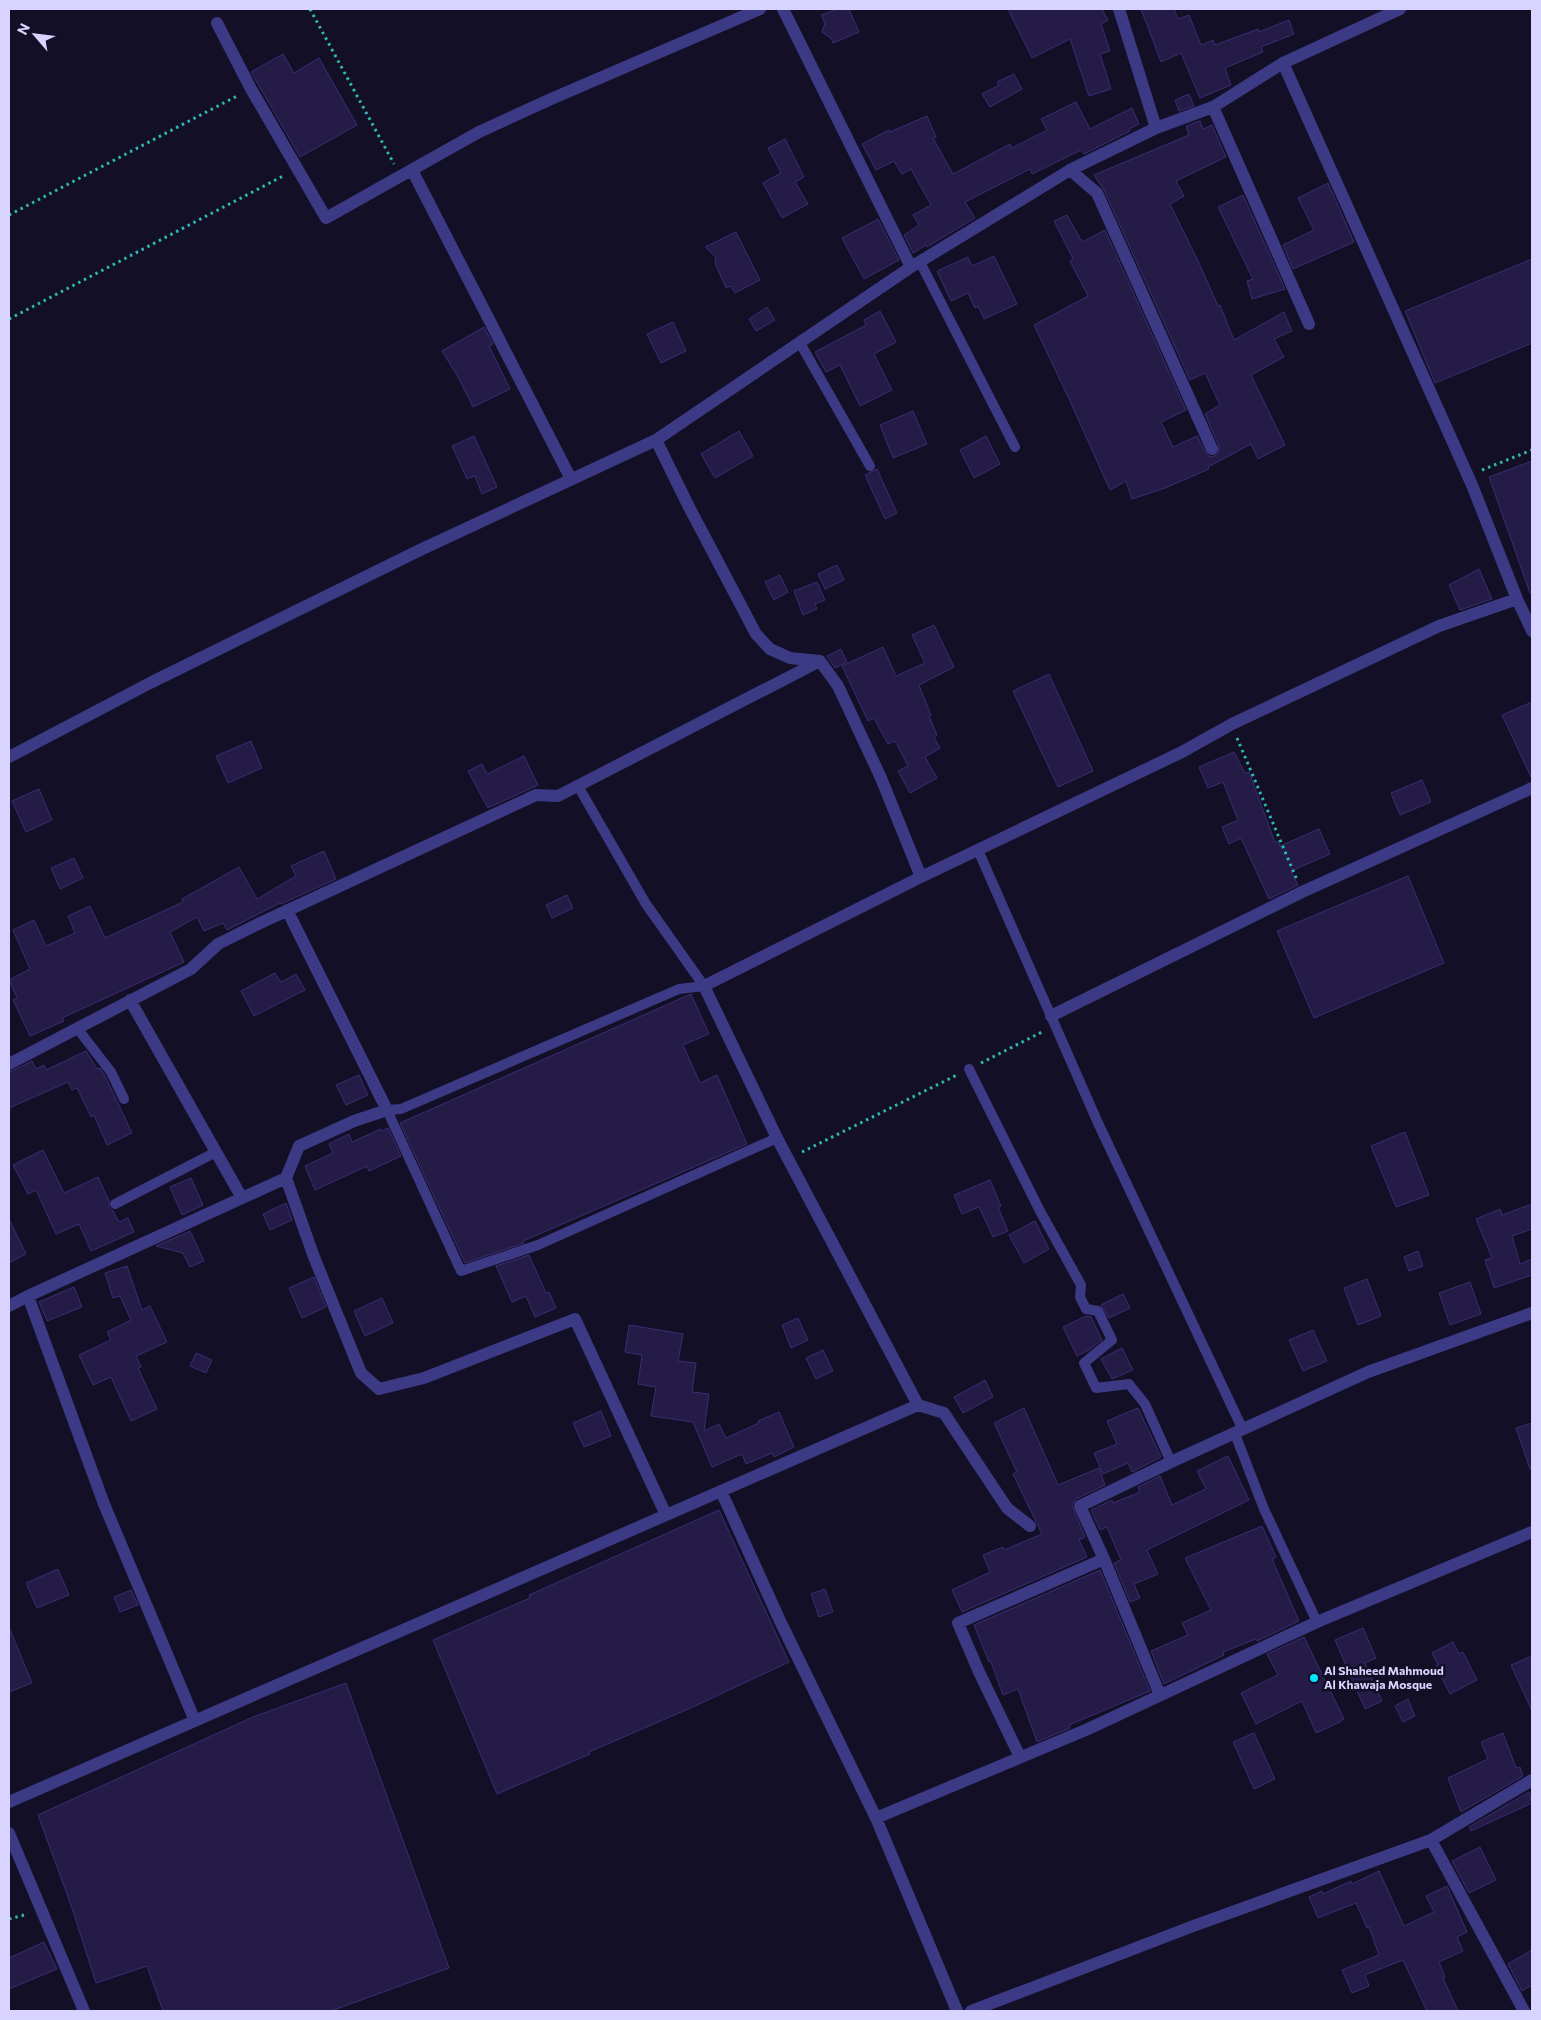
<svg xmlns="http://www.w3.org/2000/svg" width="1541" height="2020" font-family="Commissioner,sans-serif">
<style>
.building{fill:#241b47;stroke:#3b2d73}
.lines{fill:none;stroke-linecap:round;stroke-linejoin:round}
.path{stroke:#2fb8b0;stroke-width:3;stroke-dasharray:2.5 4;stroke-linecap:butt}
.service{stroke:#3d3a85;stroke-width:10}
.minor{stroke:#3d3a85;stroke-width:12}
.poi-dot{fill:#00e5ff;stroke:#130f26;stroke-width:2}
.labels{text-anchor:middle;stroke-width:5;stroke-linejoin:round;paint-order:stroke}
.poi-label{font-size:12px;font-weight:bold;fill:#d9d4ff;stroke:#130f26;text-anchor:start}
</style>
<rect width="100%" height="100%" fill="#130f26"/>
<path class="building" d="M837,9h12l10,23 -26,11 -2,-5 -9,-6 3,-9 -4,-8z
M1008,9h94l6,11 -7,4 9,27 -10,3 11,35 -22,7 -19,-57 -38,19z
M1141,9h33l4,10 11,-4 12,30 12,-5 2,5 43,-16 1,3 30,-12 5,14 -33,13 2,5 -38,16 6,17 -31,13 -19,-45 -20,9z
M283,54l11,19 25,-15 38,67 -57,32 -49,-85z
M1014,74l8,15 -32,18 -8,-13 17,-9 -2,-3z
M1189,94l5,12 -15,5 -4,-11z
M1076,102l14,27 42,-21 7,16 -10,5 1,2 -46,23 -3,-4 -49,24 -2,-5 -65,33 10,16 -48,29 -1,-2 -13,8 -9,-18 15,-10 -6,-10 18,-10 -20,-36 -9,5 -8,-13 -18,9 -14,-26 27,-14 1,2 37,-16 9,21 -3,1 20,36 57,-30 2,4 35,-18 -6,-11z
M1200,121l3,8 9,-4 14,32 -50,24 8,15 -14,8 29,59 19,43 2,-1 14,35 50,-28 8,19 -18,8 10,18 -33,18 34,70 -27,14 -7,-15 -43,23 1,2 -44,19 -33,11 -6,-18 -16,9 -40,-89 -36,-76 54,-29 -18,-35 3,-2 -19,-38 13,-6 15,27 23,-12 81,180 -25,12 12,25 24,-11 10,19 5,2 6,-3 1,-8 -14,-32 15,-9 -15,-32 -15,7 -86,-190 -10,-15 95,-40 -3,-9z
M785,139l19,38 -9,5 13,22 -26,14 -19,-35 18,-10 -13,-25z
M1328,183l26,59 -61,27 -10,-24 31,-15 -16,-32z
M1243,195l42,94 -33,10 -5,-18 6,-2 -35,-72z
M878,219l21,41 -35,19 -22,-41z
M736,232l24,48 -25,13 -4,-7 -5,2 -11,-25 1,-6 -11,-10z
M994,256l23,48 -33,15 -6,-13 -3,2 -7,-15 -17,8 -14,-30 31,-14 4,9z
M1532,259v84l-97,40 -30,-72z
M767,307l8,13 -19,11 -7,-12z
M880,311l16,31 -22,12 18,36 -32,16 -20,-41 -14,7 -11,-20 51,-27 -2,-5z
M673,322l13,29 -25,12 -14,-29z
M484,327l9,17 -4,2 21,43 -37,18 -15,-30 -16,-26z
M913,411l14,33 -34,14 -13,-33z
M739,431l14,25 -38,22 -14,-24z
M474,436l23,51 -15,7 -7,-18 -8,3 -15,-33z
M986,436l14,28 -26,14 -14,-28z
M1532,461v132h-2l-41,-116z
M877,469l20,44 -12,6 -20,-44z
M837,565l7,15 -19,9 -7,-15z
M1479,569l13,30 -32,11 -11,-25z
M780,575l8,17 -14,8 -9,-18z
M817,582l8,18 -10,4 2,5 -14,6 -9,-24z
M934,625l20,42 -35,18 12,30 -2,1 8,19 -3,2 6,11 -15,9 12,21 -27,15 -12,-22 10,-5 -13,-25 -7,3 -14,-26 -6,3 -26,-55 41,-19 13,29 29,-13 -13,-28z
M841,649l6,13 -12,6 -8,-12z
M1049,674l44,97 -35,16 -45,-96z
M1532,702v77l-30,-64z
M251,741l11,27 -34,15 -12,-27z
M1234,752l11,21 4,-1 26,70 3,-1 2,5 39,-17 11,25 -39,17 7,14 -29,14 -28,-61 -12,6 -7,-17 16,-7 -15,-38 -15,6 -9,-21z
M524,756l14,29 -50,23 -20,-37 14,-7 5,10z
M1422,780l9,22 -31,13 -9,-22z
M39,789l13,31 -26,12 -14,-31z
M324,851l12,28 -55,25 -1,-1 -53,27 -4,-7 -19,8 -7,-14 -27,15 14,30 -122,56 2,3 -34,15 -17,-36 4,-2 -8,-18 21,-11 -17,-39 21,-10 12,26 29,-13 -7,-17 22,-10 15,32 78,-36 -1,-3 57,-32 18,32 39,-23 -5,-10z
M74,858l9,20 -23,11 -9,-21z
M1408,876l36,87 -130,55 -37,-87z
M567,895l6,13 -21,10 -6,-13z
M275,973l6,9 15,-8 9,16 -51,26 -13,-25z
M691,994l18,40 -26,11 17,38 17,-8 30,69 -224,97 1,2 -59,20 -65,-140z
M86,1051l11,18 3,-1 5,8 27,57 -25,12 -13,-30 -3,2 -14,-29 -5,2 -4,-8 -59,26v-36l23,-11 4,8 8,-4 2,5z
M359,1075l9,20 -22,10 -10,-20z
M388,1128l13,28 -32,15 -2,-5 -52,24 -10,-24 28,-13 -4,-9 20,-10 3,8 29,-13 1,2z
M1405,1132l24,63 -33,12 -25,-61z
M43,1150l21,43 34,-16 11,24v6l4,4 6,11 9,-4 6,14 -43,19 -12,-27 -23,10 -20,-44 -8,4 -15,-29z
M191,1178l12,27 -21,10 -12,-28z
M990,1180l11,26 -3,1 10,24 -15,6 -14,-30 -17,7 -8,-19z
M286,1203l6,17 -22,10 -7,-16z
M1532,1204v25l-20,7 8,28 12,-5v16l-38,13 -9,-28 7,-2 -16,-39 24,-10 2,6z
M9,1219l17,35 -17,9z
M1035,1221l14,28 -25,14 -15,-28z
M190,1231l14,30 -14,6 -7,-14 -27,-7z
M1418,1251l5,15 -14,5 -5,-14z
M529,1255l17,38 3,-1 7,16 -21,9 -9,-21 -14,6 -16,-36z
M127,1266l15,44 8,-4 17,36 -31,14 5,11 -3,1 19,41 -26,12 -20,-44 -18,8 -14,-30 32,-15 -4,-8 24,-12 -11,-24 -7,2 -8,-25z
M314,1277l12,30 -24,11 -13,-30z
M1367,1279l14,37 -23,9 -14,-37z
M1470,1282l11,32 -31,11 -11,-32z
M74,1287l8,20 -35,14 -8,-19z
M1123,1294l7,14 -21,10 -8,-13z
M382,1298l11,25 -28,13 -11,-25z
M1086,1316l5,1 11,23 -13,10 -12,6 -14,-29z
M798,1318l10,22 -17,8 -9,-23z
M629,1325l54,9 -5,27 18,2 -4,29 17,2 -5,37 15,-7 7,14 33,-15 -1,-2 21,-9 15,35 -20,10 -2,-4 -26,11 -4,-10 -30,13 -19,-45 -42,-6 5,-29 -18,-3 4,-29 -17,-3z
M1313,1330l14,31 -24,10 -14,-31z
M1122,1348l11,22 -21,9 -11,-20z
M823,1350l10,21 -17,8 -10,-21z
M196,1353l16,7 -6,13 -16,-7z
M985,1380l8,17 -30,16 -9,-16z
M1024,1408l34,77 41,-17 6,17 -29,14 -4,6 13,32 -6,3 8,17 -125,55 -10,-22 38,-18 -7,-17 20,-8 1,3 38,-16 -29,-60 4,-2 -23,-49z
M1138,1408l23,49 -29,15 -4,-9 -25,11 -9,-21 23,-9 -10,-23z
M601,1411l10,25 -27,11 -11,-24z
M1532,1423v46h-2l-14,-41z
M1228,1456l21,44 -102,50 11,24 -24,10 6,14 -10,4 -16,-39 7,-3 -14,-33 -7,3 -9,-20 21,-10 1,3 27,-11 -2,-5 22,-11 12,29 34,-16 -9,-18z
M719,1510l70,152 -94,44 -106,46 1,2 -93,40 -64,-154 97,-42 -1,-3z
M1262,1526l14,31 -4,2 27,62 -42,20 -1,-2 -33,13 1,3 -60,29 -13,-33 37,-16 -6,-12 29,-13 -26,-52z
M58,1569l11,26 -32,13 -11,-25z
M1100,1570l50,121 -81,34 1,3 -33,14 -19,-53 -15,6 -12,-33h-2l-15,-37z
M825,1589l8,23 -14,5 -8,-23z
M131,1590l7,15 -18,7 -6,-15z
M9,1627l23,56 -23,9z
M1363,1628l13,30 -11,5 17,38 -17,8 -30,-69z
M1304,1637l40,82 -4,2v1l-24,11 -14,-32 -46,23 -15,-31 37,-18 -11,-21z
M1453,1642l6,12 4,-2 14,28 -27,14 -14,-28 2,-1 -6,-12z
M1532,1656v55l-21,-46z
M346,1683l103,285 -118,43h-168l-16,-45 -51,17 -24,-75 -34,-93 215,-98z
M1408,1699l7,17 -12,6 -8,-16z
M1254,1733l21,46 -21,10 -21,-47z
M1503,1733l13,35 4,-1 3,9 -62,36 -13,-34 40,-19 -7,-17z
M1529,1792l3,11 -61,28 -2,-4z
M1480,1847l16,33 -27,13 -17,-32z
M1379,1871l25,55 30,-14 -8,-16 21,-10 20,46 -10,5 6,14 -24,11 6,15 -2,1 15,33h-31l-24,-51 -38,15 4,11 -17,7 -10,-23 37,-15 -10,-28 -2,1 -11,-25 -38,15 -9,-21 13,-6 1,3 28,-13 1,3z
M44,1942l13,27 -48,20v-31z
M1532,1950v35l-10,6 -14,-27z"/>
<g class="lines">
<path class="path" d="M310,9l84,155
M9,215l230,-120
M9,319l276,-144
M1482,470l50,-20
M1237,738l60,142
M981,1063l63,-32
M802,1152l155,-77
M9,1919l19,-5"/>
<path class="service" d="M920,262l95,185
M800,343l70,123
M578,786l68,118 58,82 -25,3 -278,120 -14,1 74,161 77,-26 239,-107
M978,850l120,273 145,307
M77,1028l34,44 13,27
M969,1069l71,142 41,74 -1,12 6,12 12,2 14,29 -28,23 12,25 33,-4 16,20 26,58
M115,1204l101,-52
M1235,1434l29,75 53,113"/>
<path class="minor" d="M783,9l128,258
M1119,9l37,119
M217,23l34,66 75,129 153,-86 72,-33 209,-90
M1283,63l189,422 45,114 15,32
M1213,107l96,217
M412,170l159,309
M1070,170l27,23 115,256
M656,440l33,67 67,127 14,15 20,9 30,3 18,25 43,92 40,99
M9,757l141,-74 270,-133 236,-110 255,-173 159,-97 86,-42 57,-21 70,-44 117,-54
M130,1000l112,198
M1051,1016l251,-124 230,-104
M9,1064l182,-95 27,-25 38,-19 280,-130 22,1 262,-135
M286,1178l28,79 47,116 18,16 45,-11 151,-59 91,196
M28,1296l258,-118 13,-32 55,-25 33,-11 -100,-200
M9,1306l19,-10 76,208 91,217
M918,1405l-141,-267 -73,-152 217,-109 261,-125 50,-28 207,-98 78,-27
M721,1491l60,132 95,195 81,193
M1160,1695l-56,-136 -24,-53 91,-44 197,-90 164,-59
M1020,1757l-41,-85 -21,-49 146,-64
M9,1802l909,-397 26,8 63,95 23,18
M876,1818l212,-89 229,-107 215,-90
M9,1833l75,178
M1431,1840l93,171
M971,2011l225,-86 235,-85 101,-60"/>
</g>
<circle class="poi-dot" cx="1314" cy="1678" r="5"/>
<g class="labels">
<g class="poi-label">
<text x="1324" y="1675">Al Shaheed Mahmoud<tspan x="1324" dy="14">Al Khawaja Mosque</tspan></text>
</g>
</g>
<rect width="1541" height="2020" fill="none" stroke="#d9d4ff" stroke-width="20"/>
<g transform="translate(35 35) rotate(298)" stroke="#130f26" stroke-width="4" paint-order="stroke">
<path d="M0-4L9 19L0 12L-9 19Z" fill="#d9d4ff"/>
<text y="-8" font-size="14" font-weight="bold" text-anchor="middle" fill="#d9d4ff">N</text>
</g>
</svg>
